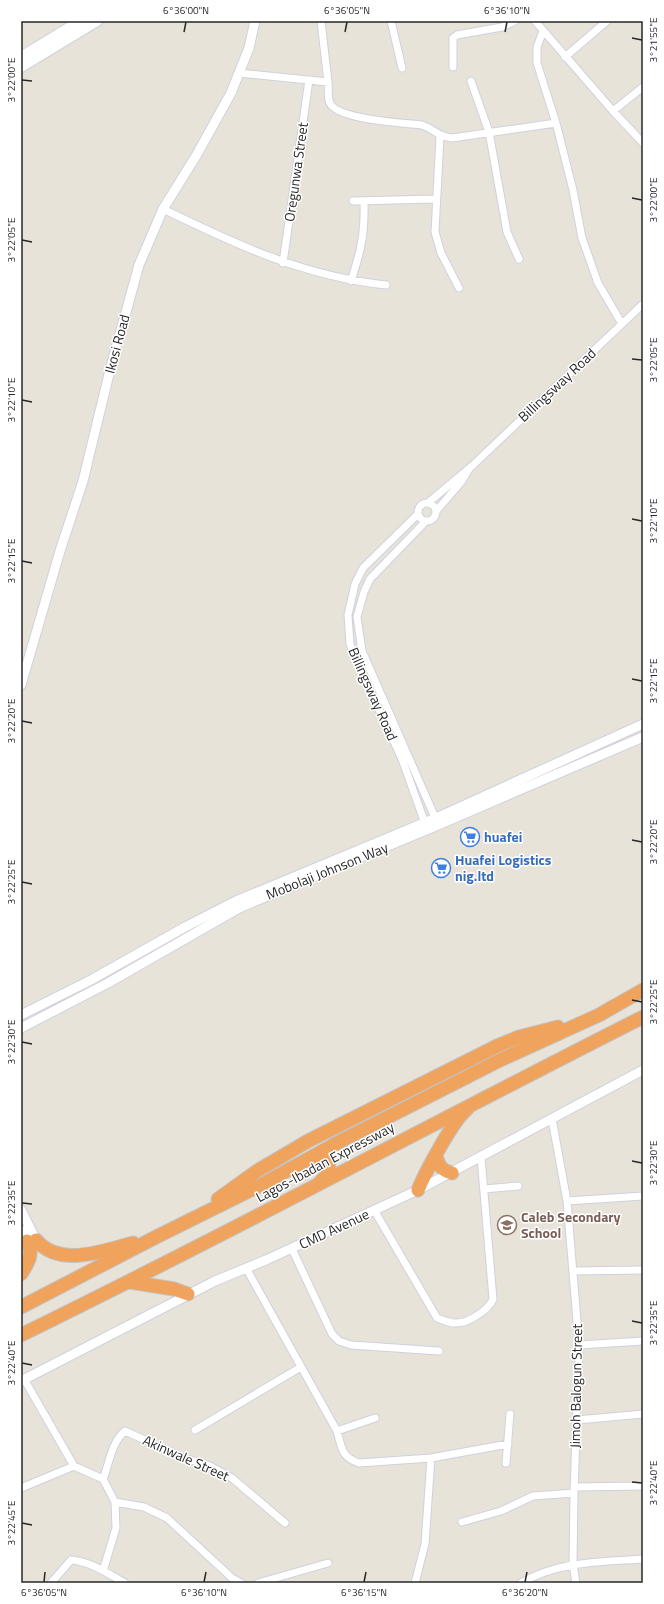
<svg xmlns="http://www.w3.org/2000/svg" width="664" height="1604" font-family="'Titillium Web',sans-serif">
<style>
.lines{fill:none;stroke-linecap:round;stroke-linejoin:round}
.minor-casing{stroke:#cfd1df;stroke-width:9}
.tertiary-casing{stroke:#cfd1df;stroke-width:11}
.secondary-casing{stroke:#cfd1df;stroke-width:12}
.motorway-casing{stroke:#c3c3c3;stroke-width:15}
.minor{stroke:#fff;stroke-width:7}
.tertiary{stroke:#fff;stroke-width:9}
.secondary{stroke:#fff;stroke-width:10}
.motorway{stroke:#f0a35c;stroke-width:13}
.ticks{fill:none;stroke:#272727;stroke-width:1.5}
.labels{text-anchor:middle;stroke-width:3;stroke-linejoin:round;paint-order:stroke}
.street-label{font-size:14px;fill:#272727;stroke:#fff}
.shop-label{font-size:14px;font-weight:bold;fill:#366cbe;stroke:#fff;text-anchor:start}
.education-label{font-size:14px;font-weight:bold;fill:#785e54;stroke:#fff;text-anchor:start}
.neatline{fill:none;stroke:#272727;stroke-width:1.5}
.ticks-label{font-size:10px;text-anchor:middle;fill:#272727}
</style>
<rect width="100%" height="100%" fill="#e8e3d9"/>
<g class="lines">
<g class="minor-casing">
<path id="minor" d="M321,21l7,61
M391,21l11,47
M535,21l78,90 30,32
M543,31l-6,16v16l19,60 17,67 9,48 16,45 24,41
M565,57l42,-36
M453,67v-29l4,-3 45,-8 13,-6
M239,73l89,9c1,6 -1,16 2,21 7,17 75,20 92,22 14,5 14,11 30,13l104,-15
M471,81l18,51 18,100 12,27
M613,111l30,-24
M440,136l-5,96 6,21 18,35
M353,201l83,-2
M163,209c74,36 140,67 223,76
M283,263l26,-183
M351,281c10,-30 14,-48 13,-80
M429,502l43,-36 171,-162
M418 512a9 9 0 1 1 18 0a9 9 0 1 1-18 0Z
M437,510l25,-29 7,-12
M418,514l-55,54 -8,16 -7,31 2,29 6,16 46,99 24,67
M426,521l-56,58 -6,13 -7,25 5,34 75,171
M552,1119l15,82 12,144 -5,148 -1,71 3,19
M484,1189l34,-3
M567,1201l76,-5
M374,1210l63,108c6,2 12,5 18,5 12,1 34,-13 38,-24l-12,-142
M292,1249l40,85 7,7 12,4 88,6
M246,1268l91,163c5,17 4,26 22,32l72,-5 77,-14
M574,1271l69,-1
M579,1345l64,-4
M24,1379l50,87
M577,1420l66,-6
M195,1430l106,-63
M337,1431l38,-13
M506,1463l4,-49
M74,1466l29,13 12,23 1,26 -13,43
M103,1479c6,-15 9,-38 22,-48l57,26 28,9 22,12 53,45
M574,1487l69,-1
M21,1488l53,-22
M115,1502l29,5 23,11 65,60 9,5
M462,1522l39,-11 32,-15 41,-3
M51,1583l20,-23c18,1 38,14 54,23
M258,1583l70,-20
M415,1583l10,-39 6,-86
M521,1583c38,-22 79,-21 122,-24"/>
</g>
<g class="tertiary-casing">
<path id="tertiary" d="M21,685l39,-134 23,-70 27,-111 29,-105 24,-56 33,-53 35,-63 18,-45 6,-27
M21,1015l70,-35 94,-53 51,-26 200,-83 207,-94
M21,1028l87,-45 131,-75 199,-83 205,-88
M21,1210l15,30
M21,1230l6,11
M21,1381l194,-100 51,-21 152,-70 225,-120"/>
</g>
<g class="secondary-casing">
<path id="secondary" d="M21,57l59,-36
M21,67l76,-46"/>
</g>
<g class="motorway-casing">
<path id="motorway" d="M436,1156c3,10 5,14 16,17
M309,1160l12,-1 7,4c3,8 -1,13 -7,18
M418,1190c7,-17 35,-70 49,-81
M218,1199l39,-28 51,-30 189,-95 22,-9 39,-10
M36,1240c24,28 67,11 97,3
M21,1274c7,-11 13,-20 6,-33
M130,1282l44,7 14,5
M21,1307l137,-71 103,-51 78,-43 159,-81 101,-46 44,-25
M21,1335c209,-102 414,-213 622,-318"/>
</g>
<use href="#minor" class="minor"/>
<use href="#tertiary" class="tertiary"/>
<use href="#secondary" class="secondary"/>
<use href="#motorway" class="motorway"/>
</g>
<path class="ticks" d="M184,32l2,-10M345,32l2,-10M505,32l2,-10M632,38l10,2M22,80l10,1M632,198l10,2M22,240l10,2M632,359l10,1M22,400l10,2M632,519l10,2M22,561l10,2M632,679l10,2M22,721l10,2M632,840l10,2M22,882l10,2M632,1000l10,2M22,1042l10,2M632,1161l10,2M22,1203l10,1M632,1321l10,2M22,1363l10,2M632,1482l10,1M22,1523l10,2M44,1582l1,-10M204,1582l2,-10M364,1582l2,-10M525,1582l2,-10"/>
<defs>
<g id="supermarket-ring" transform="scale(1)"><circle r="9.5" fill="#fff" stroke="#3f7fe0" stroke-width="1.5"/><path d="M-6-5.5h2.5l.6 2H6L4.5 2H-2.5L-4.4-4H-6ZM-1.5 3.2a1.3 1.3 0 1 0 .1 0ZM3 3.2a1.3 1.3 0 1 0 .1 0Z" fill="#3f7fe0"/></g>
<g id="school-ring" transform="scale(1)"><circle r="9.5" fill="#fff" stroke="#8d6e63" stroke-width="1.5"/><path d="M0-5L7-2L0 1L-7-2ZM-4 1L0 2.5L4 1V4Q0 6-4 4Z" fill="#8d6e63"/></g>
</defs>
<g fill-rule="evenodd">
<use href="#supermarket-ring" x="470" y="837"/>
<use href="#supermarket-ring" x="441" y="868"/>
<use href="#school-ring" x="507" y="1225"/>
</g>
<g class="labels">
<g class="street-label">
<text transform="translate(296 172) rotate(-82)" y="5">Oregunwa Street</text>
<text transform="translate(117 344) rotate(-75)" y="5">Ikosi Road</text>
<text transform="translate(557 385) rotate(-43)" y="5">Billingsway Road</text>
<text transform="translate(373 694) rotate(66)" y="5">Billingsway Road</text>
<text transform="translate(327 871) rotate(-22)" y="5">Mobolaji Johnson Way</text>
<text transform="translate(325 1162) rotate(-28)" y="5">Lagos-Ibadan Expressway</text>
<text transform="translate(334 1229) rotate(-25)" y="5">CMD Avenue</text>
<text transform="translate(576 1386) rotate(-89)" y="5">Jimoh Balogun Street</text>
<text transform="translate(186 1458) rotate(24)" y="5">Akinwale Street</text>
</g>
<g class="shop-label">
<text x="484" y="842">huafei</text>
<text x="455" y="865">Huafei Logistics<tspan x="455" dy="16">nig.ltd</tspan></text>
</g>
<g class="education-label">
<text x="521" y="1222">Caleb Secondary<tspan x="521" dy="16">School</tspan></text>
</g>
</g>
<rect width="664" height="1604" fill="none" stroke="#ffffff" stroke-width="44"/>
<rect x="22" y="22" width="620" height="1560" class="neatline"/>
<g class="ticks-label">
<text x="186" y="14">6°36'00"N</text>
<text x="347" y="14">6°36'05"N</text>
<text x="507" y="14">6°36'10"N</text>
<text transform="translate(653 40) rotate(-90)" y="4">3°21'55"E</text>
<text transform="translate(11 80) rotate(-90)" y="4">3°22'00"E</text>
<text transform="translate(653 200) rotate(-90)" y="4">3°22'00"E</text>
<text transform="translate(11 240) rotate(-90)" y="4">3°22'05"E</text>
<text transform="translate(653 360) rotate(-90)" y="4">3°22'05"E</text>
<text transform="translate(11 400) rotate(-90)" y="4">3°22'10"E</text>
<text transform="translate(653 521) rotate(-90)" y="4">3°22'10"E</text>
<text transform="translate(11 561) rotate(-90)" y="4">3°22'15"E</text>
<text transform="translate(653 681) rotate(-90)" y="4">3°22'15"E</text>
<text transform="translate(11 721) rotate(-90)" y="4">3°22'20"E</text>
<text transform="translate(653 842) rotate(-90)" y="4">3°22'20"E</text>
<text transform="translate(11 882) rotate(-90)" y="4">3°22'25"E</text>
<text transform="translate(653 1002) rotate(-90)" y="4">3°22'25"E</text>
<text transform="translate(11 1042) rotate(-90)" y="4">3°22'30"E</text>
<text transform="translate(653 1163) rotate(-90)" y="4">3°22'30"E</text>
<text transform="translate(11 1203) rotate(-90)" y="4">3°22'35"E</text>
<text transform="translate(653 1323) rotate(-90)" y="4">3°22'35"E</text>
<text transform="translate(11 1363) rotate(-90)" y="4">3°22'40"E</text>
<text transform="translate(653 1483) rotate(-90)" y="4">3°22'40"E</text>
<text transform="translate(11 1523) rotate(-90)" y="4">3°22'45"E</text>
<text x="44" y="1596">6°36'05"N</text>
<text x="204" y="1596">6°36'10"N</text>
<text x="364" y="1596">6°36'15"N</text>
<text x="525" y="1596">6°36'20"N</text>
</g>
</svg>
